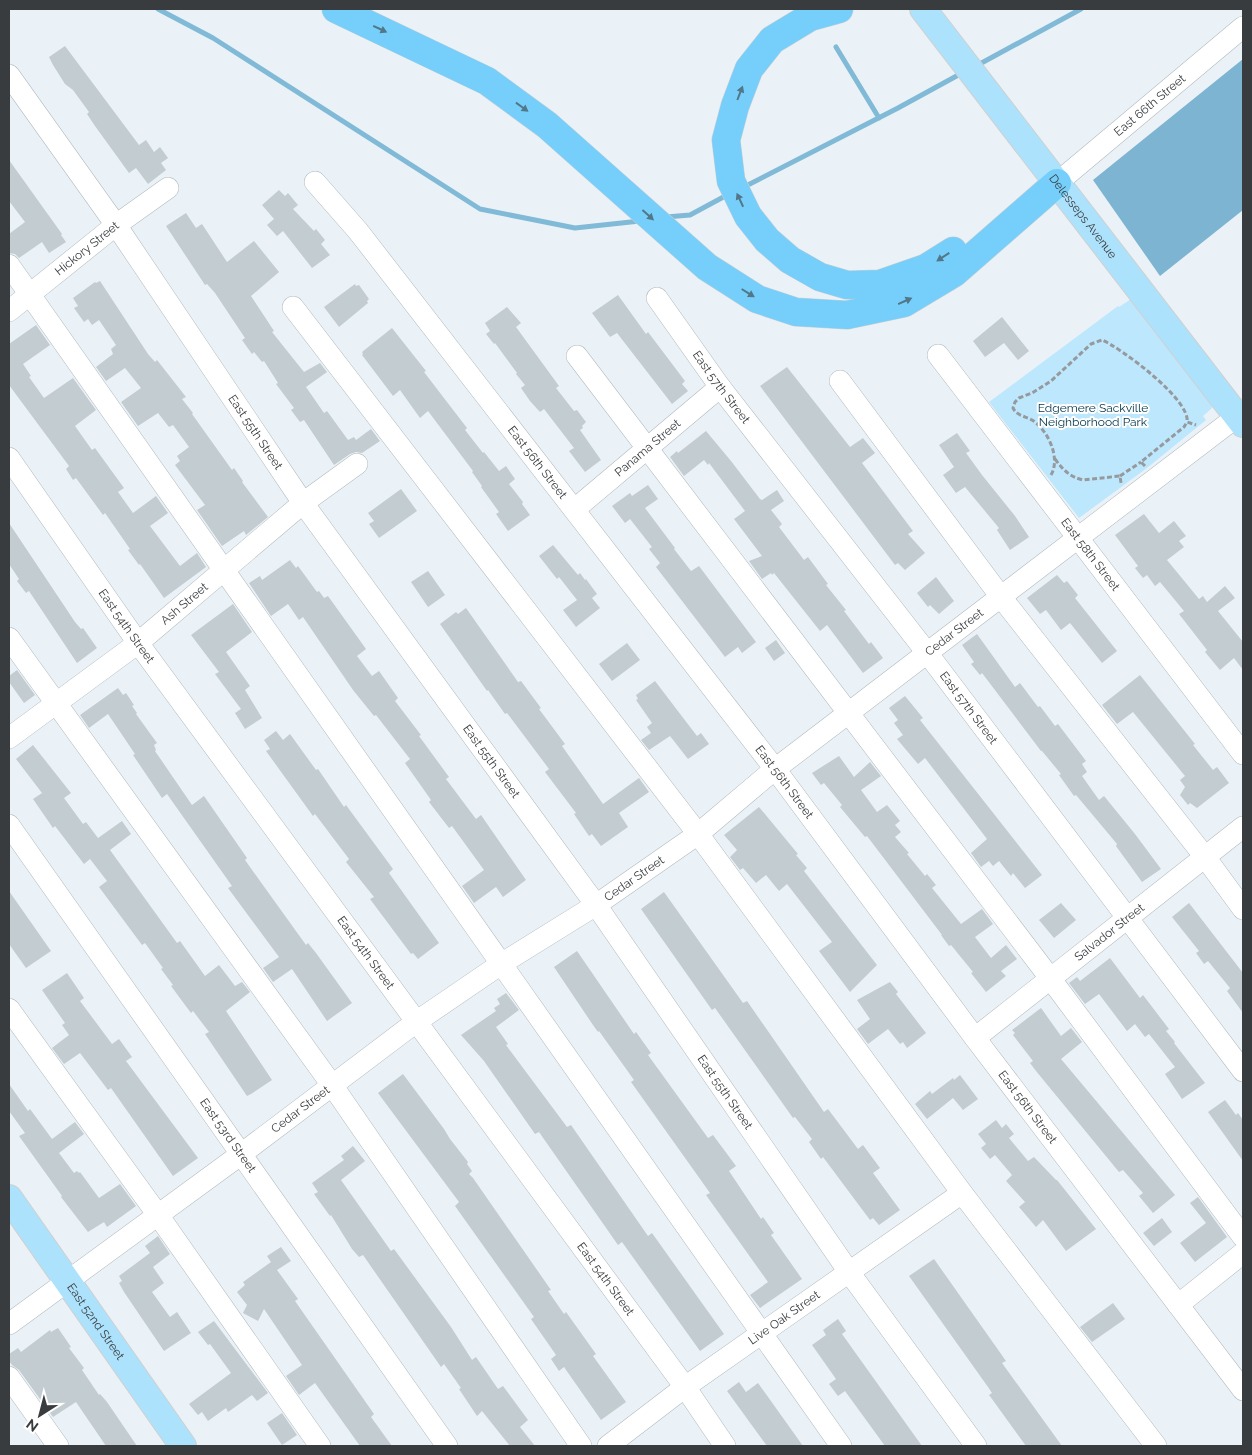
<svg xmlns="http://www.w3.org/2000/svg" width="1252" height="1455" font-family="Raleway,sans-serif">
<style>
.green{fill:#bde7fd}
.forest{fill:#7cb4d1}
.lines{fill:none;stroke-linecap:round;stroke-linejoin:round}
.stream{stroke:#81bad7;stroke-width:5}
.building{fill:#c3ccd0}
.minor-casing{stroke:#b2babf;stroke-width:22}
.major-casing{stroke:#cfd0d1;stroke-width:28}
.highway-casing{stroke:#cfd0d1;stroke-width:29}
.path{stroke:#959a9e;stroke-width:3;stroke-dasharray:5 2.5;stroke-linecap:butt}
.minor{stroke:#fff;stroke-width:21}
.major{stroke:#ade2fc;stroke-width:26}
.highway{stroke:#76cffa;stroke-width:28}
.oneway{fill:#517789}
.labels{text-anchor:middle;stroke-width:4;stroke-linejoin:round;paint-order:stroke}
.street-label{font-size:12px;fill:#393c3e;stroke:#fff}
.park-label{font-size:12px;fill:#013448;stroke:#fff}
</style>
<rect width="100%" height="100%" fill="#eaf2f7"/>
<path class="green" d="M1131,299l81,102v7l-9,8 3,4 -59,48 -68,50 -90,-116 129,-96 1,1z"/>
<path class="forest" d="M1243,59v151l-83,66 -67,-96z"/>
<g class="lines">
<path class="stream" d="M158,9l55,29 267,171 95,19 65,-7
M836,47l43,71
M976,66l105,-57
M744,187l154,-79 64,-35
M666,217l24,-2 39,-21"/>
</g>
<path class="building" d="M65,46l74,99 7,-5 8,12 6,-5 8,11 -7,5 5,7 -18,14 -12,-16 -7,5 -34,-47 -8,-12 2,-2 -16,-22 -8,-6 -12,-19 -4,-8z
M9,160l53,74 -1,1 5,7 -17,11 -7,-11 -23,16 -4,-4 -6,-1v-19l16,-12 -16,-21z
M279,190l6,6 3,-3 10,12 -5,4 21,22 2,-2 9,11 -4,4 9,11 -18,13 -29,-37 -6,5 -10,-11 7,-6 -12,-14z
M186,213l10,15 6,-4 25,38 27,-21 25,31 -28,24 23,35 -2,1 32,40 16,-9 7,9 -21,15 18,26 3,-2 21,29 6,-3 2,3 15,-11 9,12 -18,12 -6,-1 -6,2 -16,11 -30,-45 -4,2 -9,-12 3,-2 -18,-24 2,-1 -14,-22 -2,1 -8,-10 -2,2 -10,-14 3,-2 -30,-45 -8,-9 -2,1 -39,-59z
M100,281l48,73 7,8 2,-2 29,37 -4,2 11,14 -1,1 40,56 2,-2 9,13 -1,1 26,35 -22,18 -2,-4 -22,15 -25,-36 8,-5 -30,-40 5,-4 -3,-5 12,-9 -16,-22 -4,2 -11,-14 -20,13 -17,-24 20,-14 -16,-20 -19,13 -10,-14 17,-13 -2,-5 5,-4 -17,-25 -7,5 -4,-6 -4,3 -10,-14 4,-2 -5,-8 22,-16 1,1z
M355,284l1,2 3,-1 10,14 -2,2 1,2 -29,24 -15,-20z
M618,295l28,39 2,-2 37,49 -3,3 6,7 -16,13 -55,-71 -7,4 -18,-24z
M507,307l14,16 -5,4 43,59 -3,2 18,23 3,-1 9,12 -4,4 1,2 -3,2 21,30 -16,12 -16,-21 5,-3 -30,-39 -4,3 -10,-11 -9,-13 4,-3 -9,-11 1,-1 -22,-30 -1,1 -8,-10 4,-3 -5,-8z
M1002,317l27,34 -11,9 -14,-17 -19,14 -12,-16z
M36,325l14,20 -27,19 8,12 -2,1 15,21 29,-20 23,32 -21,16 17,24 3,-2 29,40 -6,4 15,21 23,-17 12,17 -18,13 30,40 17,-13 9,14 -42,31 -24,-34 -1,1 -11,-15 2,-1 -25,-36 -2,2 -27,-37 -3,2 -7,-11 3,-3 -60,-81v-41z
M392,328l34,43 -2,1 43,56 -2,2 18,23 1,-1 15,19 7,-5 9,13 -6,5 14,18 -1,2 8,11 -22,16 -12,-17 3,-2 -18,-25 1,-1 -10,-14 1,-1 -45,-60 -8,7 -20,-28 -7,6 -31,-41 1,-1 -1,-2z
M787,367l63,80 13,-9 12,15 -13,10 51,68 -5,3 17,19 -20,17 -7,-7 -3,2 -135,-179z
M706,431l25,30 29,38 2,1 15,-10 7,11 -13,9 11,14 -3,3 25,33 4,-3 20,27 -2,1 20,25 -2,1 25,33 2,-2 12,16 -20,15 -36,-48 -7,6 -46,-58 -2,2 -1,-2 -9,6 -13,-18 13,-5 -28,-37 11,-8 -36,-48 -1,2 -4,-5 -20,16 -14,-19 7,-6 1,2z
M957,433l13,18 -4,2 16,22 33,41 14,21 -19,13 -13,-20 2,-2 -34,-41 -9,6 -13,-18 11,-8 -15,-22z
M648,485l10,14 -13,9 30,40 -1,1 17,22 8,-5 57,76 -14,11 -4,-6 -13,10 -69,-90 4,-4 -11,-14 3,-2 -22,-28 -5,4 -13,-17 18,-13 2,3z
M401,489l16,22 -38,27 -10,-14 5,-3 -6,-8z
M1144,514l15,19 15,-12 12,15 -7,5 5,6 -17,13 32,39 4,-3 4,6 18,-16 10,12 -17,13 25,31v28l-9,-12 -14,12 -15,-18 2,-2 -28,-36 5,-3 -24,-29 -5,4 -8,-11 -4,3 -8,-10 3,-2 -23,-31z
M9,523l66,99 6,7 2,-1 14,20 -20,15 -48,-72 -3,2 -9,-12 2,-2 -10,-15z
M553,545l25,30 2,-2 5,7 1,-1 11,15 -5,4 8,10 -24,19 -13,-17 14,-10 -18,-23 -2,2 -18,-23z
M290,560l6,8 2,-2 19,26 2,-1 5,7 4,-2 38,53 -9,7 15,20 7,-5 19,27 -3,3 26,34 -2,1 30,41 -3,2 30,40 5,-4 45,65 -23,17 -7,-10 -22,16 -12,-17 22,-16 -32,-44 -3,2 -20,-26 2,-2 -26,-37 5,-4 -34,-44 -2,1 -21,-26 -50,-73 -4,3 -11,-16 -17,12 -22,-33 11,-7 2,4z
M428,571l17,24 -17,12 -17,-25z
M1057,575l7,8 3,-2 11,14 -3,3 42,53 -15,12 -32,-40 -9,7 -15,-20 -6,4 -13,-16z
M936,577l18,24 -15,13 -9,-9 -2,2 -11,-14z
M233,604l19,28 -26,20 24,34 -5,4 17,28 -17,11 -10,-16 6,-4 -26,-35 4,-2 -28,-37z
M466,608l52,74 3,-1 20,27 -2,1 26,35 -3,2 41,58 36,-26 10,14 -30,21 9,14 -27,19 -9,-12 -3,2 -15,-22 2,-1 -31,-41 4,-3 -42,-56 -2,1 -17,-24 -1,1 -47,-67 16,-12 2,2z
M977,634l38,53 5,-4 18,24 2,-1 15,20 3,-2 28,37 -4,3 5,8 -5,4 17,24 5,-4 31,38 26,35 -19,13 -26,-36 1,-2 -41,-49 -2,1 -15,-21 2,-1 -19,-23h-1l-59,-78 -2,2 -9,-11 3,-2 -12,-17z
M776,640l9,13 -11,8 -9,-13z
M627,643l13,17 -28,21 -13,-17z
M17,670l18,25 -11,8 -15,-21v-6z
M1140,675l55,69 -2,1 20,25 4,-3 12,16 -32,25 -7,-5 -2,2 -8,-10 5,-8 -5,-7 5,-4 -52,-64 -16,12 -15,-19z
M655,681l42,55 4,-3 8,11 -21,15 -18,-23 -21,14 -8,-10 10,-7 -4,-6 5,-4 -16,-23 2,-1 -2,-4z
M118,688l5,7 3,-2 8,12 -2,1 5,7 -1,1 21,29 -3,2 2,5 -1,1 37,54 12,-9 43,62 -2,2 15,21 46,64 2,-2 8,10 36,50 -25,18 -35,-52 -19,13 -10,-14 16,-11 -51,-69 4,-2 -65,-92 -5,4 -29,-43 2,-1 -27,-40 -19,14 -9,-13z
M905,696l18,22 -3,2 122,155 -17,13 -12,-15 -2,3 -12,-15 -6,5 -4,-5 -8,6 -10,-14 16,-14 -62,-81 -7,6 -21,-25 6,-4 -9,-12 4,-3 -9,-12z
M276,731l7,9 7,-6 26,36 2,-1 26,38 2,-2 47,64 -4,4 50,70 -21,16 -5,-6 -2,1 -41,-55 4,-2 -28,-35 3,-3 -34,-45 -2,2 -47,-65 4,-2 -6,-9z
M33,745l38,48 -7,5 19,26 3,-2 12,16 24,-17 9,13 -21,16 67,93 3,-2 25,35 14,-11 16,21 7,-4 8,10 -24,19 46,69 -21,14 -4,2 -42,-62 4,-2 -16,-21 -2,2 -20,-27 2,-1 -12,-16 2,-1 -18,-25 -3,2 -43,-58 8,-6 -17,-22 -6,5 -29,-38 -2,2 -20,-29 9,-6 -26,-34z
M839,756l15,21 16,-15 11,14 -20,14 16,22 10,-7 13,16 -5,4 6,7 -6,5 14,16 -2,1 18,22 2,-2 9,11 -4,3 29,36 21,-15 11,15 -18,13 16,21 15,-13 11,14 -16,12 5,5 -20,16 -15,-19 2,-1 -22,-27 -2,1 -8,-11h1l-75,-99 -2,1 -25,-30 2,-2 -18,-22 -3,2 -9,-12z
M759,807l39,47 -2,1 11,13 -3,3 73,94 -27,27 -31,-41 13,-9 -45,-58 -8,7 -13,-16 -10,8 -13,-15 -3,2 -10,-13 7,-7 -13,-15z
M9,891l42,60 -25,17 -17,-24z
M664,892l79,111 4,-2 77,111 4,-3 30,40 5,-4 17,23 -7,5 27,37 -21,15 -6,-7 -3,2 -47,-63 -2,2 -12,-17 3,-3 -17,-22 -2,1 -78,-110 -3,2 -71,-101z
M1061,903l15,17 -22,18 -15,-18z
M1189,903l54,70v40l-16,-22 3,-3 -22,-27 -4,3 -8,-11 3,-2 -27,-34z
M577,951l57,83 2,-2 15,21 -3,2 60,83 5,-3 23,31 -7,5 32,48 2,-2 11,16 -3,2 31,44 -42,29 -10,-13 18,-13 -62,-87 4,-2 -79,-111 3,-2 -35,-49 -1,1 -5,-7 -39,-58z
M1110,958l30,40 3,-3 26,34 -3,2 9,11 -1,1 31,40 -23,16 -17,-25 10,-7 -26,-33 -4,3 -10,-13 -8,7 -28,-37 -14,10 -16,-21 8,-6 3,4z
M67,973l17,25 -4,3 32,43 7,-5 13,18 -6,4 72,97 -25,18 -62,-88 -3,2 -28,-37 -16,11 -12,-16 17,-13 -7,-10 3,-2 -23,-33z
M890,982l8,10 -2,2 30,39 -19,15 -4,-6 -3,2 -12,-15 -20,15 -11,-15 13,-10 -13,-19z
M506,993l13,17 -23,17 12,17 -2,1 61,82 4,-2 77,111 4,-3 72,101 -24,17 -78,-109 -4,3 -79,-113 -4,2 -51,-73 -23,-26 35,-24 -2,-3 6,-4 -3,-5z
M1041,1008l20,28 10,-8 11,14 -21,17 114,136 -22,18 -14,-17 4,-3 -20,-23 -4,2 -83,-101 -6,-8 3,-2 -20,-26 2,-2 -3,-3z
M403,1074l41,55 6,10 18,23 -1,2 5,7 -3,3 4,4 78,112 -3,1 16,23 2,-2 30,42 -3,2 33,46 -25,18 -37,-53 -5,4 -8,-12 5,-4 -25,-36 3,-2 -79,-111 4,-4 -81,-109z
M960,1075l18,24 -15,11 -10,-12 -26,21 -12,-15 15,-13 2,3 21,-16 1,2z
M9,1084l19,27 2,-2 22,30 23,-17 9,12 -25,19 15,20 3,-2 2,2 1,-1 19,26 21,-14 16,22 -29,21 -3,-5 -16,10 -27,-35 1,-1 -43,-60 6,-3 -16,-22z
M1225,1100l11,15 2,-2 5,7v41l-35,-49z
M996,1120l6,8 4,-4 8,10 -5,4 19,23 6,-4 22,23h1l39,49 -30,22 -23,-31 -7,7 -17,-20 6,-5 -19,-21 6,-6 -17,-20 -5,4 -9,-11 5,-4 -8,-10z
M353,1146l12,15 -24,19 50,71 3,-2 57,78 21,33 4,-3 22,32 5,-3 25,34 -8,7 15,19h-25l-28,-35 -5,5 -18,-27 2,-1 -17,-24 -3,3 -78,-112 -4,2 -7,-8 -21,-34 -1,1 -16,-22 4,-2 -6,-9 32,-23 -3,-4z
M1198,1197l29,40 -32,25 -15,-19 26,-20 -16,-20z
M1162,1218l10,14 -18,14 -11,-13z
M158,1236l12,18 -17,13 11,16 -12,9 18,25 7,-5 14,21 -27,18 -40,-59 -5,-9 3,-2 -3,-5 31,-23 -5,-7z
M281,1247l10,14 -14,9 21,29 -3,2 79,113 -3,3 21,29h-32l-45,-63 -16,12 -13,-19 16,-11 -38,-56 -6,12 -15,-8 4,-8 -10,-13 8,-7 -2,-3 28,-20 -4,-6z
M934,1259l72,102 -4,2 60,83h-36l-34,-47 -3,-4 3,-2 -4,-6 -79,-111z
M1113,1303l12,16 -33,23 -12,-15z
M838,1319l8,12 -4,3 80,112h-37l-40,-55 -7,5 -9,-12 7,-5 -24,-34 14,-10 -3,-5z
M214,1321l54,72 -11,8 -5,-6 -24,17 -2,-4 -18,13 -6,-9 -4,3 -9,-11 42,-31 -21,-29 -2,1 -10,-13z
M58,1328l13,19 -2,1 15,20 -2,2 17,25 1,-1 7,8 30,44h-31l-30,-44 -23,15 -34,-47 -7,-5 -3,-4v-7l9,-6 3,4 29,-22 1,2z
M739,1382l7,10 12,-9 45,63h-36l-40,-55z
M282,1413l15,22 -15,10 -15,-22z"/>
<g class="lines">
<g class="minor-casing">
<g id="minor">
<path id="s1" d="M9,75l107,150 187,278 293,402 253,367 127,174"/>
<path id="s2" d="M315,182l43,49 417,538 200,269 268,352"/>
<path id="s3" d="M1057,183l186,-156"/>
<path d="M9,265l832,1181"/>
<path id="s4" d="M657,298l63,89 208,267 315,417"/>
<path d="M293,307l405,527 264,359 194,253"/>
<path id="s5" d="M9,311l107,-86 52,-37"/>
<path id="s6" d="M938,355l305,399"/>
<path d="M577,356l473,622 193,259"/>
<path d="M840,381l161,216 204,260 38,52"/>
<path id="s7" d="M9,458l129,185 547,744 40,59"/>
<path id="s8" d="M575,509l145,-122"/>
<path d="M9,638l323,447 249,361"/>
<path id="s9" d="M9,738l129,-95 165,-140 54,-39"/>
<path id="s10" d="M9,825l438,621"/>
<path d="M9,1009l149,206 162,231"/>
<path id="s11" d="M975,1038l268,-211"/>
<path d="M1178,1305l65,-52"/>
<path id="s12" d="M9,1324l231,-169 176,-133 85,-58 95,-59 102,-71 77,-65 468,-357"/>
<path d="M9,1377l49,69"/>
<path id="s13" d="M608,1446l77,-59 277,-194"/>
</g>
</g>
<g class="major-casing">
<g id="major">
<path id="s14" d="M923,9l320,415"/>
<path id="s15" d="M9,1198l174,248"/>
</g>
</g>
<g class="highway-casing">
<path id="highway" d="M336,9l151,72 60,44 160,142 50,32 39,13 51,3 57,-12 50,-30 103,-90
M839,9l-29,8 -38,23 -23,29 -14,37 -9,34 5,41 17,35 19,24 23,20 30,17 27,8 33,-1 46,-16 27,-17"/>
</g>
<path class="path" d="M1055,459c8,11 15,18 28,21l37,-4 1,7
M1145,466l-4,-4 43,-35 3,-5
M1051,475c10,-17 -3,-45 -19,-55 -7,-4 -15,-4 -19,-12l2,-6 4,-4 13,-5 19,-12 40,-37 11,-4c19,8 89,60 85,82l9,3
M1120,476l21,-14"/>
<use href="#minor" class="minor"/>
<use href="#major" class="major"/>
<use href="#highway" class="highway"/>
</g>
<defs><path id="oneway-solid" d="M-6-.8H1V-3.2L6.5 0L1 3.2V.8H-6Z" transform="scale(1.25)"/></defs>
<g class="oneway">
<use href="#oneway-solid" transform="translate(380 29) rotate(25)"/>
<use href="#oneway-solid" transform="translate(740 93) rotate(-69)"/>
<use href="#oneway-solid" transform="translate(522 107) rotate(36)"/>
<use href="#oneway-solid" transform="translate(740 200) rotate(-115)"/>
<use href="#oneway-solid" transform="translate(648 215) rotate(42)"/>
<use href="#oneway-solid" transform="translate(943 257) rotate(147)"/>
<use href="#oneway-solid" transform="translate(748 293) rotate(32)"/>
<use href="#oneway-solid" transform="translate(905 301) rotate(-24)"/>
</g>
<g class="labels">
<g class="street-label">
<text dy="4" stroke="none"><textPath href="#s3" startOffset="121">East 66th Street</textPath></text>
<text dy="4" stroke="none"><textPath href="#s14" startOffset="262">Delesseps Avenue</textPath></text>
<text dy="4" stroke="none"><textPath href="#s5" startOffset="100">Hickory Street</textPath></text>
<text dy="4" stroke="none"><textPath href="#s4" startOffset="110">East 57th Street</textPath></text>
<text dy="4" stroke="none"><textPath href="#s1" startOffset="434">East 55th Street</textPath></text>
<text dy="4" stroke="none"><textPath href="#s8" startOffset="95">Panama Street</textPath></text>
<text dy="4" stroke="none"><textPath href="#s2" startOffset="358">East 56th Street</textPath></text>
<text dy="4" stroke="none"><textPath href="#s6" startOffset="251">East 58th Street</textPath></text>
<text dy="4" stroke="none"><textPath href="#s9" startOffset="221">Ash Street</textPath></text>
<text dy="4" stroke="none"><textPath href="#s7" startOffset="205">East 54th Street</textPath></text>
<text dy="4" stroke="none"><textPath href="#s12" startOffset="1172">Cedar Street</textPath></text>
<text dy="4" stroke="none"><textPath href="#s4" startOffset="515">East 57th Street</textPath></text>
<text dy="4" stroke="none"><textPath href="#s1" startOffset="839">East 55th Street</textPath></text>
<text dy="4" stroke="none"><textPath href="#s2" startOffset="762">East 56th Street</textPath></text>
<text dy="4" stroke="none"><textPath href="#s12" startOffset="768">Cedar Street</textPath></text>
<text dy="4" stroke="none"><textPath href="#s11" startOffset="171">Salvador Street</textPath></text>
<text dy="4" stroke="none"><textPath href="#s7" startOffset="610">East 54th Street</textPath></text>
<text dy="4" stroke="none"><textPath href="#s1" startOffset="1244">East 55th Street</textPath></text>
<text dy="4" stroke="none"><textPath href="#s2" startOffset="1168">East 56th Street</textPath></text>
<text dy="4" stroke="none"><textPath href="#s12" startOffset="362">Cedar Street</textPath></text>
<text dy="4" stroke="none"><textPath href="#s10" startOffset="380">East 53rd Street</textPath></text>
<text dy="4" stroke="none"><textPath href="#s7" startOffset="1015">East 54th Street</textPath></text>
<text dy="4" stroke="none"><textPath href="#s13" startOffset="218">Live Oak Street</textPath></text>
<text dy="4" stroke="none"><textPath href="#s15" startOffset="151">East 52nd Street</textPath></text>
</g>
<g class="park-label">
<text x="1093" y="412">Edgemere Sackville<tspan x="1093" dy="14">Neighborhood Park</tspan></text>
</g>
</g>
<rect width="1252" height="1455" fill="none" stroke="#393c3e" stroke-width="20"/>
<g transform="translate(40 1415) rotate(216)" stroke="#ffffff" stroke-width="4" paint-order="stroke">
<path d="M0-4L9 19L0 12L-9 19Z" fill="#393c3e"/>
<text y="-8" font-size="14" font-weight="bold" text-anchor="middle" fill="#393c3e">N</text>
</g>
</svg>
